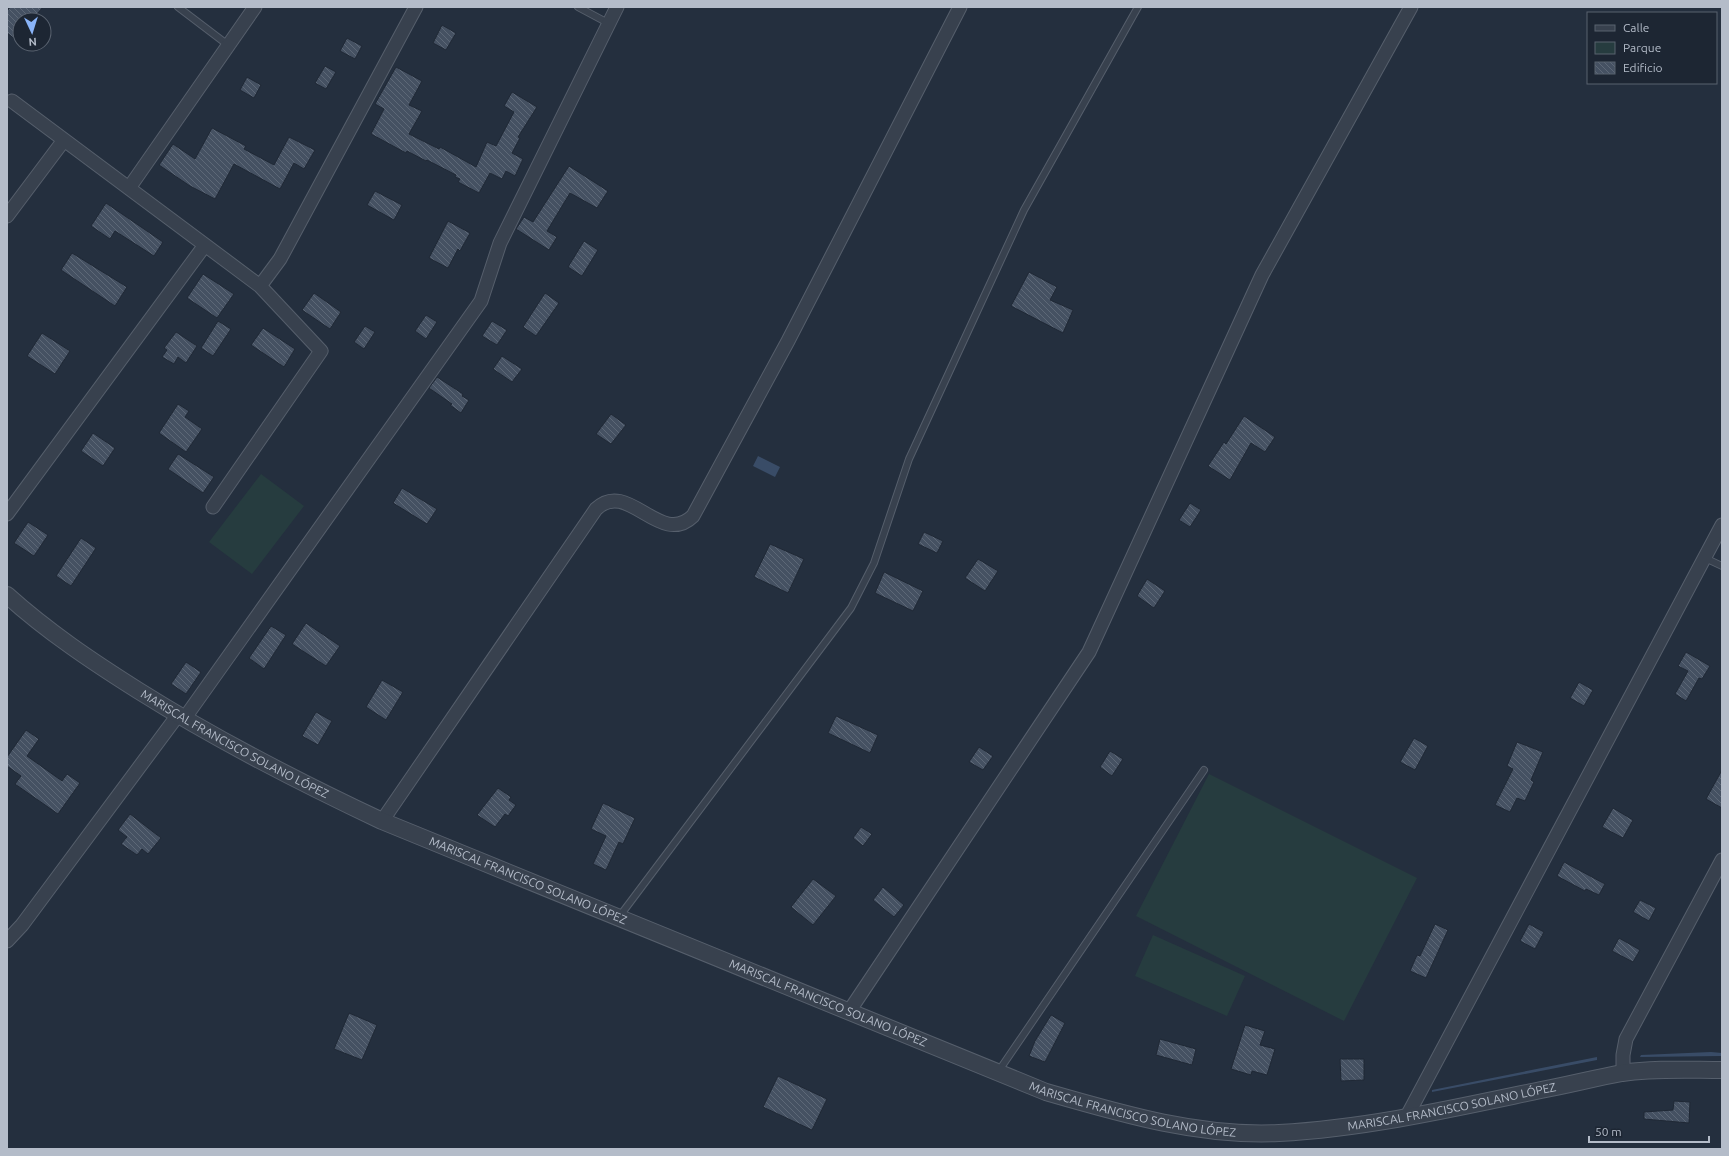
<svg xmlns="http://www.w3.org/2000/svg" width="1729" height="1156" font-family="Ubuntu,sans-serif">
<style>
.park{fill:#263c3f}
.water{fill:#394c67}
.building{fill:url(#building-back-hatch);stroke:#1f2835}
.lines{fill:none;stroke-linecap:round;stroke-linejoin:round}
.service-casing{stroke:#565f6c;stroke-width:8}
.minor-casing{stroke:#565f6c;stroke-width:15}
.tertiary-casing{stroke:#565f6c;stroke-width:18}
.service{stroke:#38414e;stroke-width:6}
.minor{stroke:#38414e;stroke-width:13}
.tertiary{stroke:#38414e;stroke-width:16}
.labels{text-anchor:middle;stroke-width:4;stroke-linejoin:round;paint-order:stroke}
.street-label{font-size:12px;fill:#b4bcc9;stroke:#1d2633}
</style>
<defs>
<pattern id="building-back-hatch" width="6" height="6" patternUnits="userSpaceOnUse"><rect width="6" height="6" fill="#455162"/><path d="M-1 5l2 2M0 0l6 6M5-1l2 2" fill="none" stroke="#5d6877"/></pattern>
</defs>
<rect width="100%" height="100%" fill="#242f3e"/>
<path class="park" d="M261,474l43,32 -52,68 -43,-32z
M1209,774l208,104 -73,143 -208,-105z
M1153,935l92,41 -18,40 -92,-40z"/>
<path class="water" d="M758,456l22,11 -5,10 -22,-11z
M1711,1052l11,1v3l-82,1 1,-2z
M1597,1057v3l-165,32v-2z"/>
<path class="building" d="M10,7h33l-11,13h-12v23l-13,-10v-22z
M442,25l14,8 -10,17 -13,-7z
M347,38l15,8 -7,13 -15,-8z
M325,66l11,6 -10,17 -11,-6z
M396,67l26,14 -13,24 13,6 -13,23 30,15 1,-2 36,20 11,-25 9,4 18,-34 -10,-6 8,-14 25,15 -19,30 2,1 -8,15 11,6 -8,17 -9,-5 -4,8 -12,-6 -11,20 -21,-11 2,-3 -5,-2 1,-2 -29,-15 -1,1 -19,-10 -1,2 -35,-19 13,-25 -9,-5z
M247,77l14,8 -7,13 -14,-8z
M212,128l34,18 -2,3 30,16 15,-28 26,13 -11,19 -10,-6 -14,26 -46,-25 -19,35 -25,-13 -31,-21 14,-21 22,15z
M569,166l39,25 -11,17 -27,-15 -23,38 10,6 -8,13 -33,-21 8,-12 9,5z
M375,191l27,14 -8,15 -27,-15z
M106,203l57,39 -9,14 -39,-25 -5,8 -19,-13z
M448,221l22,12 -10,18 -2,-2 -10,19 -19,-10z
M584,241l14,9 -16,26 -14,-9z
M72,253l55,34 -12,19 -54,-36z
M1029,272l28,15 -7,13 23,10 -10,23 -52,-27z
M203,274l31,20 -17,24 -30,-20z
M314,293l27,19 -11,17 -28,-19z
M545,293l14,10 -23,33 -13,-9z
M426,315l11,7 -11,17 -11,-8z
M218,321l13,8 -18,27 -12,-8z
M492,321l15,9 -10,15 -15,-9z
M365,326l10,6 -11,17 -10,-7z
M263,328l32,21 -11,18 -33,-22z
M176,332l21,14 -11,17 -8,-6 -4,7 -12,-7 5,-7 -3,-2z
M42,333l28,18 -15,23 -28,-18z
M502,356l20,13 -10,13 -19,-13z
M437,377l26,17 -1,2 7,4 -8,13 -11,-8 2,-1 -23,-16z
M178,404l11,7 -4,6 17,12 -16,23 -27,-19z
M611,414l15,11 -15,19 -15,-10z
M1244,416l31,21 -10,15 -14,-9 -21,37 -22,-14 16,-24 2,2z
M93,433l22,15 -12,18 -22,-15z
M178,454l36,23 -11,16 -35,-24z
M402,488l35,21 -10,15 -34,-21z
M1190,503l11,7 -11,17 -11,-7z
M28,522l20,13 -14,21 -20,-13z
M924,532l19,9 -6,12 -19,-9z
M81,538l15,10 -25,38 -15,-10z
M770,544l34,15 -16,34 -34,-16z
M978,559l20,12 -13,20 -20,-13z
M884,572l39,19 -10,20 -38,-18z
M1147,579l18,12 -11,17 -17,-12z
M306,623l34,23 -14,20 -34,-22z
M271,626l15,9 -22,34 -15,-11z
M1686,652l24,14 -8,13 -3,-1 -13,23 -11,-7 13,-23 -10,-5z
M186,662l15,10 -15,22 -15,-10z
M382,680l21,12 -17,28 -20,-13z
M1579,682l14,8 -9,16 -14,-8z
M316,712l16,9 -14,24 -16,-9z
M836,716l42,19 -8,18 -42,-20z
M26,730l13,9 -12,17 35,25 5,-7 13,9 -22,31 -43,-30 6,-8 -14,-10v-9z
M1414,738l14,8 -13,24 -15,-8z
M1517,742l26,10 -12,28 3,2 -9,19 -8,-3 -7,14 -15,-7 18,-36 -6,-3z
M979,747l14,9 -10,14 -14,-8z
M1110,751l13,8 -11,17 -12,-9z
M1722,770v38l-16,-9z
M498,788l13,9 -2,3 7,5 -8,11 -3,-2 -10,13 -18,-12z
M603,803l32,15 -12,26 -4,-2 -13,28 -13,-6 13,-28 -15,-7z
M1613,808l20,12 -10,18 -21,-11z
M130,814l31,24 -13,16 -6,-5 -5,6 -16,-11 6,-7 -9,-7z
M861,827l11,7 -9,12 -10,-8z
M1564,862l41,22 -6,11 -13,-6 -1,2 -28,-15z
M813,879l23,17 -23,29 -22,-18z
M883,887l21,18 -10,12 -21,-17z
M1640,900l16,8 -7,13 -16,-9z
M1435,924l13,6 -22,48 -16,-7 7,-16 3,1z
M1529,924l15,8 -9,17 -15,-8z
M1619,938l21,12 -7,12 -21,-11z
M349,1013l28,12 -15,35 -28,-11z
M1051,1015l14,8 -20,39 -16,-6 6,-15z
M1245,1025l20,6 -5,14 15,4 -8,26 -15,-4 -1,4 -20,-6z
M1160,1039l36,10 -4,16 -36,-10z
M1340,1059h24v21l-23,1z
M778,1076l49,23 -15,31 -49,-23z
M1674,1101l16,1 -1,21 -45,-4v-7l29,-2z"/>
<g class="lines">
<g class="service-casing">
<path id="service" d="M178,7l50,38
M578,7l30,16
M1705,558l17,8
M619,917l232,-309 23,-45 35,-104 115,-249 114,-203
M998,1072l206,-302"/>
</g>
<g class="minor-casing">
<path id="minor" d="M12,101l248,185 61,65 -108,156
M129,188l126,-181
M7,216l57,-76
M260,286l20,-27 136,-252
M7,514l198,-269
M184,719l297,-418 19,-58 117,-236
M382,821l214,-312c32,-31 64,39 97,7l95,-175 172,-334
M7,941l15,-16 156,-210
M850,1010l239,-358 173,-377 149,-268
M1623,1073v-18l3,-16 96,-179
M1406,1118l316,-593"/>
</g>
<g class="tertiary-casing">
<g id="tertiary">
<path id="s1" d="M7,595c41,37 86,67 132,96 78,49 160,91 243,130l664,271c76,22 154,45 233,41 89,-5 176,-25 262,-43 27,-5 54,-12 81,-17 32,-5 68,-3 100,-3"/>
</g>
</g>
<use href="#service" class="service"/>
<use href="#minor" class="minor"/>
<use href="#tertiary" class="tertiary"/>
</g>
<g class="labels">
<g class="street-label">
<text dy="4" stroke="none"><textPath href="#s1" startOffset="273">MARISCAL FRANCISCO SOLANO LÓPEZ</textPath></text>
<text dy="4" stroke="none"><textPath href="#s1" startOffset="597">MARISCAL FRANCISCO SOLANO LÓPEZ</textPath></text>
<text dy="4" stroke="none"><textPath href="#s1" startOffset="921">MARISCAL FRANCISCO SOLANO LÓPEZ</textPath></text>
<text dy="4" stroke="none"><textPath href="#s1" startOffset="1569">MARISCAL FRANCISCO SOLANO LÓPEZ</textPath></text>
<text dy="4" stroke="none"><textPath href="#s1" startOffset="1245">MARISCAL FRANCISCO SOLANO LÓPEZ</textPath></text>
</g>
</g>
<rect width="1729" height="1156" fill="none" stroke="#b4bcc9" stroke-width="16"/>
<rect x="1587" y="12" width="130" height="72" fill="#1d2633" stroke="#59626f"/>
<rect x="1595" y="25" width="20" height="6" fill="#38414e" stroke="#59626f"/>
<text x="1623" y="32" font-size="12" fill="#b4bcc9">Calle</text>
<rect x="1595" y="42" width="20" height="12" fill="#263c3f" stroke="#59626f"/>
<text x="1623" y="52" font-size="12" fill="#b4bcc9">Parque</text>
<rect x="1595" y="62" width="20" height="12" fill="url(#building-back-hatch)" stroke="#59626f"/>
<text x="1623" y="72" font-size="12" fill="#b4bcc9">Edificio</text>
<g transform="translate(32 32) rotate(176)"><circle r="19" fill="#1d2633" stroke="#59626f"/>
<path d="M0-3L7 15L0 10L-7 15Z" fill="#8ab4f8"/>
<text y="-6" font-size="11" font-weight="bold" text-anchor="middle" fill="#b4bcc9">N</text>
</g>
<path d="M1589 1136v6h120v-6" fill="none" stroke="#b4bcc9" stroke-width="2"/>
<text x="1595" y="1136" font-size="12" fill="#b4bcc9" stroke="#1d2633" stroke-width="3" paint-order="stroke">50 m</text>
</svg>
